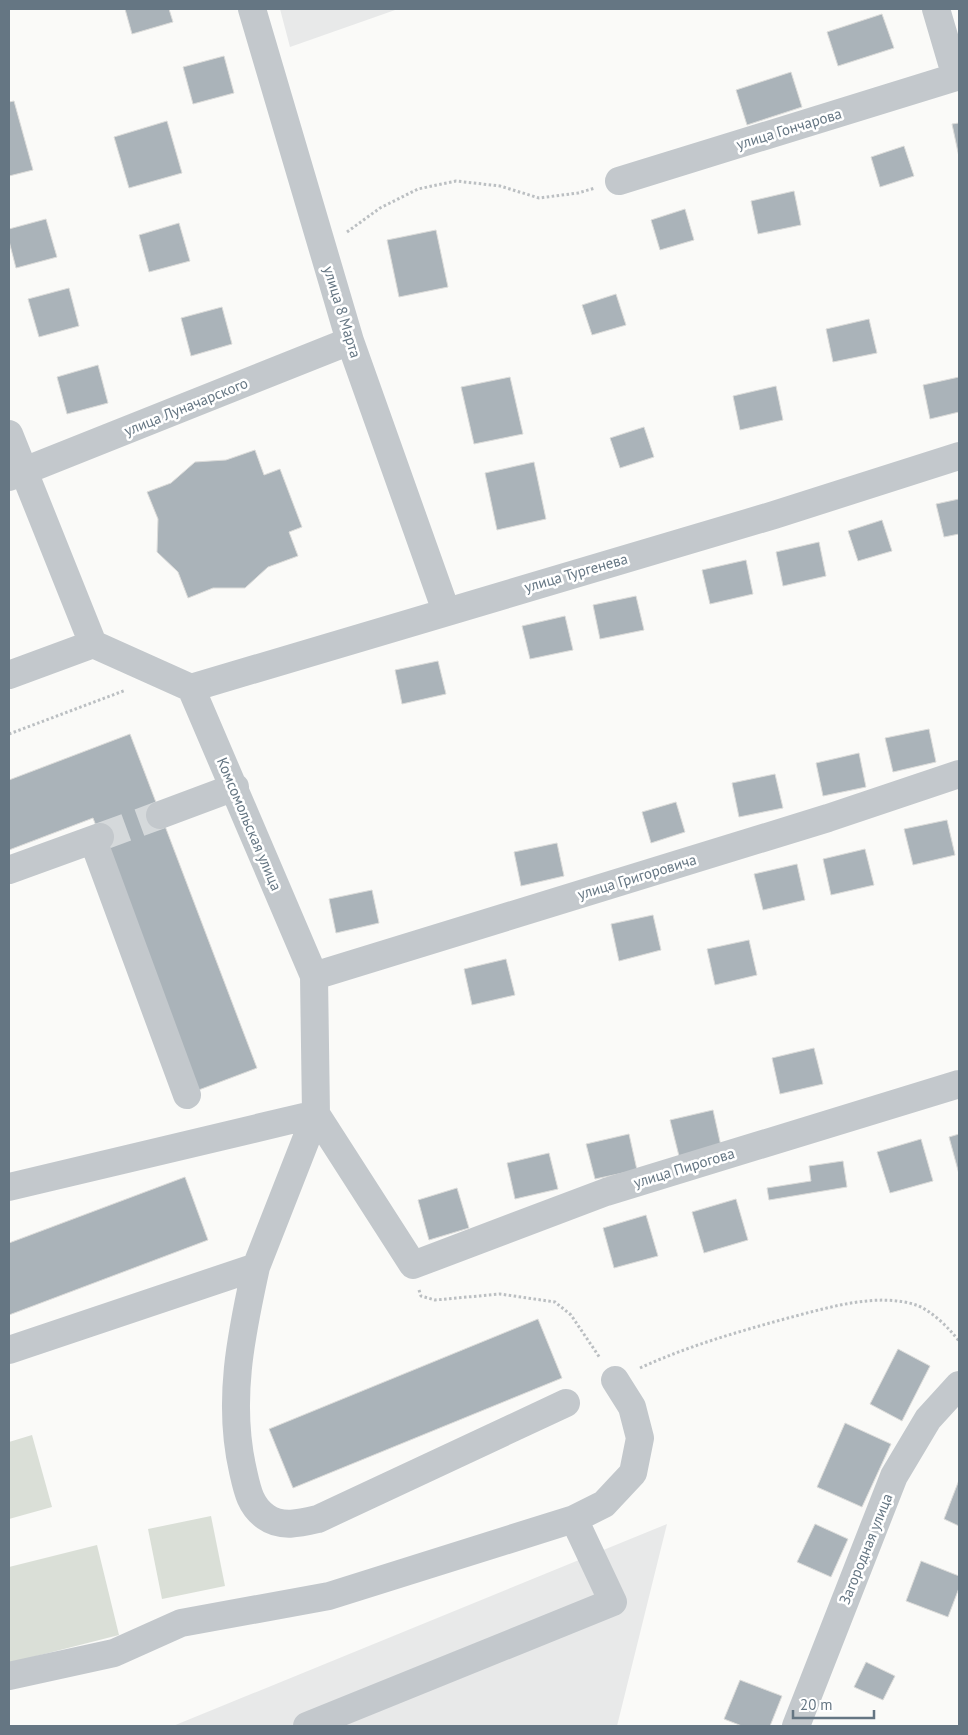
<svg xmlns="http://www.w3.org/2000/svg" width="968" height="1735" font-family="'PT Sans',sans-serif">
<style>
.built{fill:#e8e9e9}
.green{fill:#dadfd7}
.building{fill:#aab3b9;stroke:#dcdcda}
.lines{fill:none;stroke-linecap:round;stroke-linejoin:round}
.minor-tunnel{stroke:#d5d9db;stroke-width:28;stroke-dasharray:28 14;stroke-linecap:butt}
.path{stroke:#bbbfc2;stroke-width:3;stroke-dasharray:2.5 2.5;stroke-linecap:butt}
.minor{stroke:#c3c8cc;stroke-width:28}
.labels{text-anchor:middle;stroke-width:5;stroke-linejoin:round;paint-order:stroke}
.street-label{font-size:15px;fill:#657683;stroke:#fff}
</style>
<rect width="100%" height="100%" fill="#fafaf8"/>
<path class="built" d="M280,9h118l-108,38z
M667,1524l-50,202h-444z"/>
<path class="green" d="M32,1435l20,72 -43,12v-77z
M211,1516l14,70 -63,13 -14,-70z
M97,1545l22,90 -110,28v-96z"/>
<path class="building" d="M125,9h44l4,13 -41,12z
M882,14l12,34 -56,18 -11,-34z
M224,56l10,37 -41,11 -10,-37z
M791,72l11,35 -55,18 -11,-35z
M14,101l19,69 -24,6v-74z
M167,121l15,52 -53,15 -15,-51z
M959,123v34l-7,-33z
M904,146l10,30 -34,11 -9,-30z
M794,191l7,34 -43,9 -7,-33z
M685,209l9,31 -34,10 -9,-30z
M46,219l11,38 -41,11 -7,-27v-12z
M179,223l11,38 -41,11 -10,-37z
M436,230l12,57 -49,10 -12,-57z
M69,288l10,38 -40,11 -11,-38z
M616,294l10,31 -34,10 -10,-30z
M222,307l10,37 -41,12 -10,-38z
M869,319l8,34 -44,9 -7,-33z
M98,365l10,38 -41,11 -10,-37z
M510,377l13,57 -49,10 -13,-57z
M959,377v35l-29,7 -7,-34z
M776,386l7,34 -43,10 -7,-34z
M644,427l10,30 -34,11 -10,-30z
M255,450l9,25 16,-6 22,58 -13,5 9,24 -30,11 -23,21h-32l-25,10 -10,-26 -21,-20 1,-33 -11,-27 24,-9 24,-21 31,-2z
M534,462l12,57 -49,11 -12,-57z
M959,499v35l-15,3 -8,-33z
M882,520l10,31 -34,10 -10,-30z
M819,542l7,34 -43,10 -7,-34z
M746,560l7,34 -43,10 -8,-34z
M636,596l8,34 -44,9 -7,-34z
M565,616l8,34 -43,9 -8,-33z
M438,661l8,33 -44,10 -7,-34z
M929,729l7,33 -43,10 -8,-34z
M130,734l127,334 -61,23 -103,-273 -84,32v-70z
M859,753l7,34 -43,9 -7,-33z
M775,774l8,34 -44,9 -7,-34z
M676,802l9,30 -34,11 -9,-31z
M947,820l8,35 -42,10 -9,-36z
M557,843l7,33 -43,10 -7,-34z
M865,849l9,36 -43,10 -8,-36z
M797,864l8,36 -42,10 -9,-36z
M372,890l7,33 -43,10 -7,-34z
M653,915l8,35 -42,11 -8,-37z
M749,940l8,35 -42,10 -8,-36z
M506,959l9,36 -43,10 -8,-36z
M814,1048l9,36 -43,10 -8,-36z
M713,1110l8,36 -42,10 -9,-36z
M629,1134l8,36 -42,9 -9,-35z
M959,1134v40l-10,-37z
M921,1139l12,42 -43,12 -13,-41z
M549,1153l9,36 -43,10 -8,-36z
M843,1161l4,26 -78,13 -2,-12 44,-7 -2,-15z
M185,1177l23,63 -199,75v-72z
M457,1188l12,40 -40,12 -11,-40z
M736,1199l12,41 -44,13 -12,-41z
M646,1215l12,41 -44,12 -11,-40z
M538,1319l24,59 -269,110 -24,-59z
M898,1349l32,17 -28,55 -32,-17z
M845,1423l46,21 -29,63 -45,-20z
M959,1480v46l-15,-7z
M815,1524l33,15 -17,38 -34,-15z
M921,1561l38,15v12l-11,29 -42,-16z
M866,1662l29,14 -12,24 -29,-13z
M740,1680l42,16 -12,30h-28l-18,-7z"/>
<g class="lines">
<path class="minor-tunnel" d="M100,837l60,-22"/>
<path class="path" d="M347,232l33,-24 38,-19 38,-8 44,5 39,12 39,-5 17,-5
M9,734l117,-44
M419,1290l2,6 14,4 65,-6 55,8 16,13 29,43
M640,1368c48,-22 97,-36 148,-50 39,-10 89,-26 128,-13 15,5 34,24 43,36"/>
<path class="minor" d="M252,9l98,332 96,270
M936,9l20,68
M619,181l340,-105
M9,434l84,210 98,44 123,288 2,138 97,151 193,-73 353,-108
M9,477l341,-136
M9,675l84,-31
M191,688l583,-173 185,-59
M160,815l75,-28
M93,840l94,255
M9,870l91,-33
M314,976l514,-158 131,-44
M9,1187l307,-73
M256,1267c-15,68 -29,135 -13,204 4,18 7,35 23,46 15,11 35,6 52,2l248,-116
M9,1350l247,-83 60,-153
M574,1519l30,-15 29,-31 7,-35 -8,-31 -17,-27
M9,1676l105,-23 67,-30 148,-27 245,-77 39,83 -306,124
M796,1726l98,-250 34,-57 31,-34"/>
</g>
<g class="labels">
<g class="street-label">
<text transform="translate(789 129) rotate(-17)" y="5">улица Гончарова</text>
<text transform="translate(342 312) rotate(73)" y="5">улица 8 Марта</text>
<text transform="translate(186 407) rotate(-22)" y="5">улица Луначарского</text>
<text transform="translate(576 573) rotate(-16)" y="5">улица Тургенева</text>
<text transform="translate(249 824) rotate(67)" y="5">Комсомольская улица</text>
<text transform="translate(637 877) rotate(-17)" y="5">улица Григоровича</text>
<text transform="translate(684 1168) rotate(-17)" y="5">улица Пирогова</text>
<text transform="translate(866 1549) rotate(-68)" y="5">Загородная улица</text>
</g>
</g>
<rect width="968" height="1735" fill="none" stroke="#657683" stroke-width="20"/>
<path d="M793 1710v8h81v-8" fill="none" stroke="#657683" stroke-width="2.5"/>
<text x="800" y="1710" font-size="15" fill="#657683" stroke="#ffffff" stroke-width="4" paint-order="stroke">20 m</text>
</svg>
